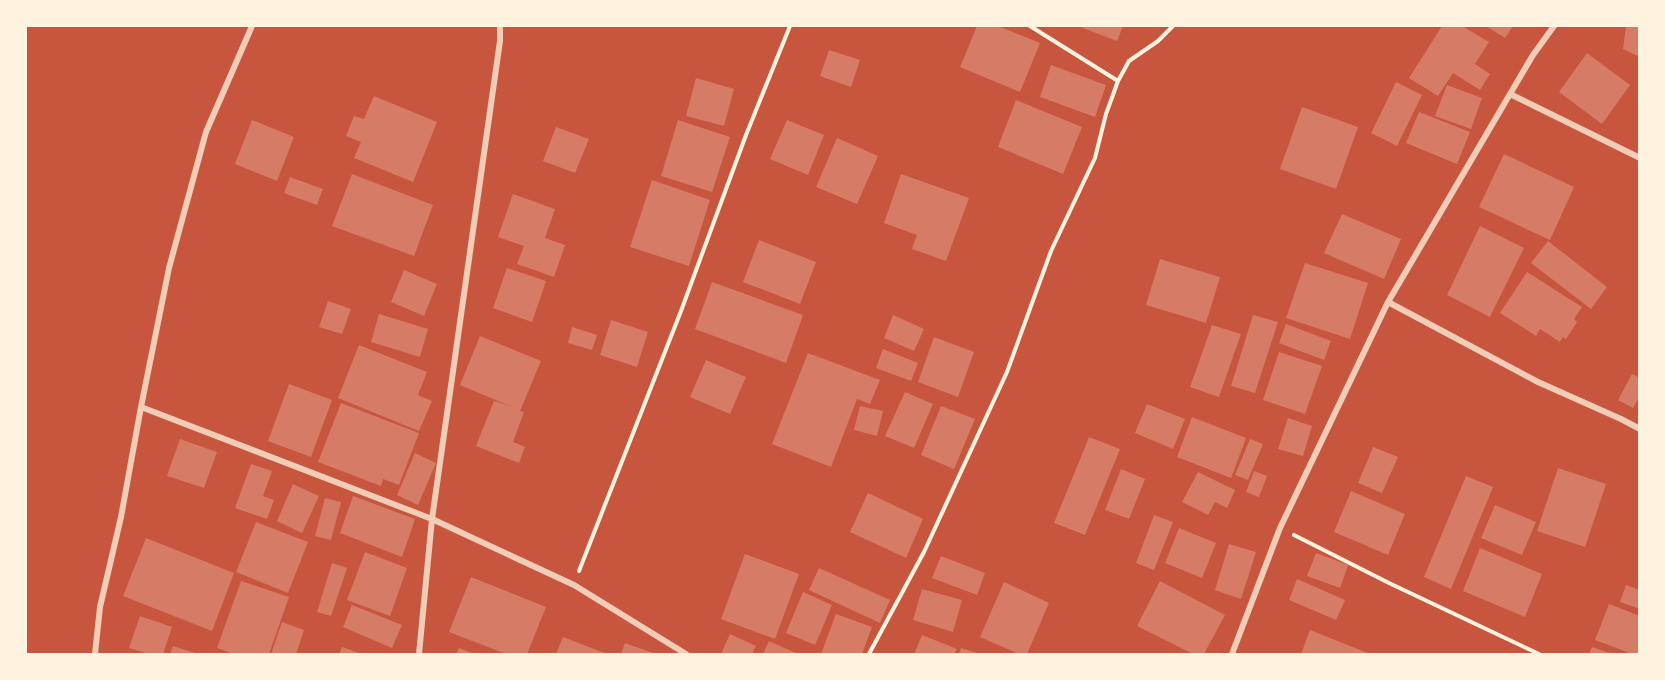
<svg xmlns="http://www.w3.org/2000/svg" width="1665" height="680" font-family="'Zilla Slab',serif">
<style>
.building{fill:#d67c66}
.lines{fill:none;stroke-linecap:round;stroke-linejoin:round}
.path{stroke:#fff3e0;stroke-width:4}
.minor{stroke:#f1ccb7;stroke-width:6}
</style>
<rect width="100%" height="100%" fill="#c8553d"/>
<path class="building" d="M977,26h21l42,17 -20,49 -60,-25z
M1084,26h39l-6,15 -34,-13z
M1442,26h20l27,16 -14,22 15,10 -10,16 -27,-17 -15,23 -29,-18z
M1486,26h27l-8,12z
M1626,26h14v31l-17,-8z
M829,50l31,10 -9,27 -31,-11z
M1587,53l43,32 -28,39 -43,-32z
M1051,65l55,20 -11,32 -55,-20z
M696,78l38,11 -10,37 -38,-10z
M1396,82l26,13 -25,51 -26,-13z
M1447,85l35,13 -11,31 -36,-13z
M374,96l63,26 -24,60 -59,-24 7,-16 -15,-6 8,-20 10,3z
M1016,100l66,27 -19,47 -65,-27z
M1302,107l56,20 -22,62 -56,-20z
M1419,112l51,20 -13,32 -51,-21z
M252,120l42,17 -17,44 -42,-17z
M678,120l52,17 -18,55 -51,-16z
M787,120l37,15 -16,40 -38,-16z
M556,127l33,12 -14,34 -32,-12z
M837,138l41,18 -21,48 -41,-17z
M1504,154l70,33 -24,53 -71,-33z
M352,174l81,31 -19,51 -82,-30z
M901,174l68,24 -23,63 -34,-12 5,-14 -33,-12z
M290,177l33,12 -6,16 -33,-12z
M652,180l58,20 -21,66 -59,-19z
M513,194l42,15 -10,29 20,7 -11,32 -37,-13 7,-18 -26,-9z
M1342,214l59,25 -17,40 -60,-26z
M1480,226l44,22 -34,69 -43,-22z
M759,240l57,22 -16,42 -57,-22z
M1548,241l59,46 -16,22 -60,-46z
M1160,259l60,18 -14,46 -60,-18z
M1305,263l63,20 -18,56 -64,-21z
M507,268l39,13 -14,41 -39,-14z
M404,270l33,14 -13,32 -33,-14z
M1527,272l55,35 -8,12 3,3 -11,17 -3,-2 -3,5 -20,-13 -4,7 -36,-23z
M712,282l91,33 -17,48 -91,-34z
M328,301l23,8 -9,25 -23,-7z
M379,314l49,15 -8,28 -49,-15z
M893,315l31,14 -10,22 -30,-13z
M1253,315l25,7 -23,71 -24,-7z
M611,320l37,12 -11,35 -37,-12z
M1286,324l45,17 -7,19 -45,-17z
M1212,325l29,9 -22,63 -29,-10z
M572,327l25,8 -5,15 -24,-7z
M480,336l61,25 -21,50 4,1 -11,30 12,5 -6,16 -43,-17 18,-45 16,5 -50,-21z
M934,337l40,15 -16,45 -40,-15z
M359,345l68,27 -9,23 14,6 -13,30 -81,-33z
M883,349l35,14 -7,18 -35,-13z
M1279,352l43,14 -17,48 -42,-14z
M808,353l72,27 -10,24 -13,-5 -26,68 -59,-23z
M706,360l40,17 -16,37 -40,-17z
M1632,374l8,4v18l-7,12 -15,-8z
M289,384l43,16 -21,57 -43,-16z
M905,392l28,12 -19,44 -29,-12z
M341,403l78,30 -20,52 -16,-6 -2,7 -63,-24z
M1147,404l38,15 -12,30 -38,-16z
M860,406l23,5 -6,25 -23,-6z
M941,406l34,13 -21,50 -33,-14z
M1192,417l54,21 -15,40 -54,-21z
M1288,418l24,8 -9,30 -25,-7z
M1089,437l31,12 -35,86 -31,-12z
M180,439l37,13 -13,36 -37,-12z
M1250,439l13,5 -15,36 -13,-5z
M1373,447l25,10 -16,36 -24,-10z
M415,453l21,10 -18,42 -21,-10z
M251,464l21,7 -9,25 11,4 -7,19 -32,-11z
M1558,468l48,16 -21,63 -48,-16z
M1121,469l24,10 -16,40 -24,-9z
M1254,471l13,5 -8,21 -13,-5z
M1198,472l37,18 -8,18 -12,-6 -7,13 -26,-13z
M1466,476l27,11 -42,102 -27,-12z
M293,484l26,12 -17,37 -25,-12z
M1351,491l54,23 -17,41 -54,-23z
M868,493l55,26 -17,39 -56,-26z
M353,496l62,23 -13,38 -62,-24z
M325,498l16,4 -10,38 -16,-4z
M1495,505l41,17 -14,33 -41,-17z
M1154,515l19,7 -19,48 -18,-7z
M256,522l52,20 -20,51 -52,-21z
M1179,528l37,15 -14,35 -37,-15z
M146,538l88,35 -22,58 -89,-35z
M1229,544l27,8 -15,47 -26,-9z
M1480,548l62,26 -17,43 -62,-26z
M365,552l42,16 -17,48 -43,-16z
M1316,553l32,12 -8,23 -33,-12z
M745,554l54,20 -24,65 -54,-20z
M941,556l44,17 -8,22 -45,-17z
M332,563l15,5 -16,48 -14,-4z
M819,568l71,32 -10,23 -71,-33z
M471,577l75,30 -19,47h-21l-57,-22z
M1297,579l48,21 -9,20 -47,-20z
M241,581l48,16 -20,57h-35l-17,-6z
M1160,581l65,34 -21,39h-11l-56,-28z
M1004,582l45,21 -22,51h-8l-39,-17z
M1626,585l14,5v19l-20,-7z
M922,589l40,11 -9,32 -40,-12z
M803,592l29,13 -17,40 -29,-12z
M1609,604l31,12v38h-8l-37,-14z
M352,605l50,20 -10,23 -49,-21z
M836,614l36,13 -10,27h-41z
M140,616l32,11 -9,27h-14l-20,-6z
M282,622l22,8 -8,24h-25z
M1310,630l60,24h-69z
M730,634l26,12 -4,8h-31z
M922,635l35,14 -3,5h-40z
M563,637l44,17h-51z
M769,641l29,13h-35z
M625,643l31,11h-35z
M173,646l25,8h-28z
M342,647l20,7h-23z
M1592,647l21,7h-24z
M459,648l15,6h-18z
M961,648l19,6h-21z"/>
<g class="lines">
<path class="path" d="M1030,26l88,55
M1294,535l95,48 150,71
M579,571l102,-260 65,-176 44,-109
M869,654l55,-102 83,-180 44,-121 44,-93 11,-44 12,-33 11,-20 29,-20 15,-15"/>
<path class="minor" d="M1510,94l130,64
M1388,302l150,80 83,37 19,10
M141,407l291,112 142,66 112,69
M95,654l5,-47 21,-90 20,-110 28,-139 37,-136 46,-106
M419,654l13,-135 68,-478v-15
M1232,654l48,-126 108,-226 122,-208 23,-39 21,-29"/>
</g>
<rect width="1665" height="680" fill="none" stroke="#fff3e0" stroke-width="54"/>
</svg>
